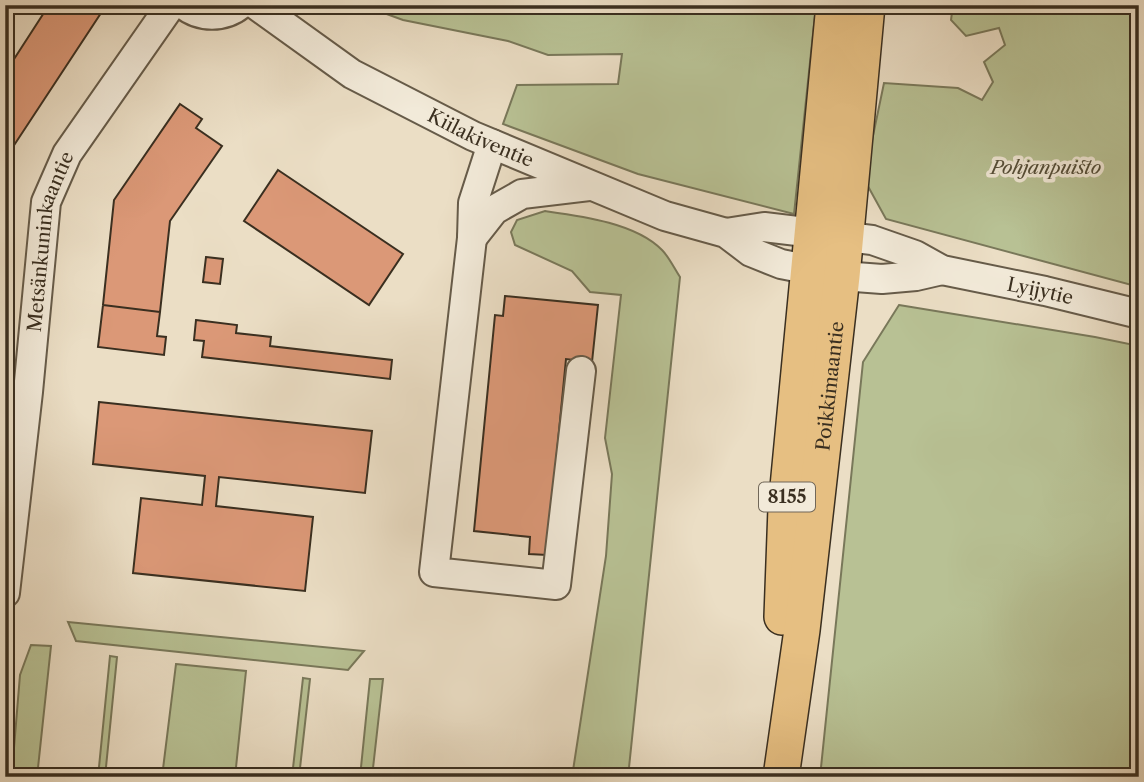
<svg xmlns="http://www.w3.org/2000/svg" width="1144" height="782" font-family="'Libre Caslon Text',serif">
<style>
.green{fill:#b8c194;stroke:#79785a;stroke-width:2}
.building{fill:#db9877;stroke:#3a2f20;stroke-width:2}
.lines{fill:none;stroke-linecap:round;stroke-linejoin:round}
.minor-casing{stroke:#665b49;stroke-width:32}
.major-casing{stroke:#3a2f20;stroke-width:38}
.minor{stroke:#f2ead9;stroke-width:28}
.major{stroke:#e6bf82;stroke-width:35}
.labels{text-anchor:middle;stroke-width:7;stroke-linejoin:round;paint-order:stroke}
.shield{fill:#f2ead9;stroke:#716758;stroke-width:2}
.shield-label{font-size:18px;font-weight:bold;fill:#3a2f20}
.street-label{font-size:19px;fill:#3a2f20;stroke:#f2ead9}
.park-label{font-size:19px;font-style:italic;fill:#534c37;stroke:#f2ead9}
</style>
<rect width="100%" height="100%" fill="#ebdec5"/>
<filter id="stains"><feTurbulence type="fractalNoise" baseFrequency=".00286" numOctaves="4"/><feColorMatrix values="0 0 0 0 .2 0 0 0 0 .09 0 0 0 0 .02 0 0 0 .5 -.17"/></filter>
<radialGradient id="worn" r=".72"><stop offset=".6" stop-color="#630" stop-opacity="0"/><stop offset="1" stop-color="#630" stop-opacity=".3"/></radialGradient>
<path class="green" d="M362,5h454l-22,209 -156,-40 -135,-50 14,-39 101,-1 4,-30 -74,1 -40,-14 -105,-21z
M953,5h186v282l-253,-68 -22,-40 20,-96 74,5 24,12 11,-18 -9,-20 21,-17 -6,-17 -33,8 -15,-16z
M545,211c36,5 91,12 117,39 7,7 12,18 18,27l-52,500h-56l34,-221 6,-82 -7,-36 16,-143 -31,-3 -18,-21 -57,-26 -4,-13 6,-12z
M899,305l196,32 44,9v431h-319l43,-415z
M68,622l296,29 -16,19 -272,-29z
M31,645l20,1 -14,131h-23l-2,-5 8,-97z
M110,656l7,1 -12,120h-7z
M176,664l70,7 -11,106h-73z
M303,678l7,1 -11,98h-7z
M370,679h13l-11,98h-12z"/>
<path class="building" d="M49,5h47l7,5 -98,149v-86z
M180,104l22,15 -6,9 26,18 -52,75 -10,91 -57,-7 11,-105z
M278,170l125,84 -34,51 -125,-84z
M206,257l17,2 -3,25 -17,-2z
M505,296l93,9 -6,57 -26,-3 -19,196 -18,-1 1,-17 -56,-6 21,-216 8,1z
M103,305l57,7 -3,24 9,1 -2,18 -66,-8z
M196,320l41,5 -1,8 35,4 -1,9 122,14 -2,19 -188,-22 2,-16 -10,-1z
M99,402l273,29 -7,62 -146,-16 -3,29 97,11 -8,74 -172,-18 8,-75 61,7 3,-29 -112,-12z"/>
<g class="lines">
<g class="minor-casing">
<g id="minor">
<path d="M184,5c16,13 40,13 56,0"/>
<path id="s1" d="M256,5l96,69 121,62 192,80 61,17 25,19 30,12 61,12 40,3 34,-3 26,-6"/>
<path d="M492,144l-19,59 -1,35 -38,334 122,13 25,-214"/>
<path id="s2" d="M726,233l38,-6 108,13 43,15 27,15 103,21 94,23"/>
<path d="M472,238l22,-28 28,-16 67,-8"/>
<path id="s3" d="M5,593l23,-201 18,-190 21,-48 104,-149"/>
</g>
</g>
<g class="major-casing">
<g id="major">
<path d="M782,617l4,-109 48,-503"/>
<path id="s4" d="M781,777l21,-147 40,-354 25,-271"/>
</g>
</g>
<use href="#minor" class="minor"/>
<use href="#major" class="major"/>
</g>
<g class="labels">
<rect class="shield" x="759" y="482.5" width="56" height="29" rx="5"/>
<g class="shield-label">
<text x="787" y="503">8155</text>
</g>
<g class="street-label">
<text dy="7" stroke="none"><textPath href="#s1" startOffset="262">Kiilakiventie</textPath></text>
<text dy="7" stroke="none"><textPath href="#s3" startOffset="355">Metsänkuninkaantie</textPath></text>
<text dy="7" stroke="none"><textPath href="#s2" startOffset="324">Lyijytie</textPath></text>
<text dy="7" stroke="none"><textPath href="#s4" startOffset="394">Poikkimaantie</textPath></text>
</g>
<g class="park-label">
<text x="1046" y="174">Pohjanpuisto</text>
</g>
</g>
<rect width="1144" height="782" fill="none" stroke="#ebdec5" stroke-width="28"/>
<rect x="7" y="7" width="1130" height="768" fill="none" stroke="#3a2f20" stroke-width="3.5"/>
<rect x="14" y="14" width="1116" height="754" fill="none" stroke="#3a2f20" stroke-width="2"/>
<rect width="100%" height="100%" filter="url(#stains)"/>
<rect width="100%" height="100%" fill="url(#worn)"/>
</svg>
